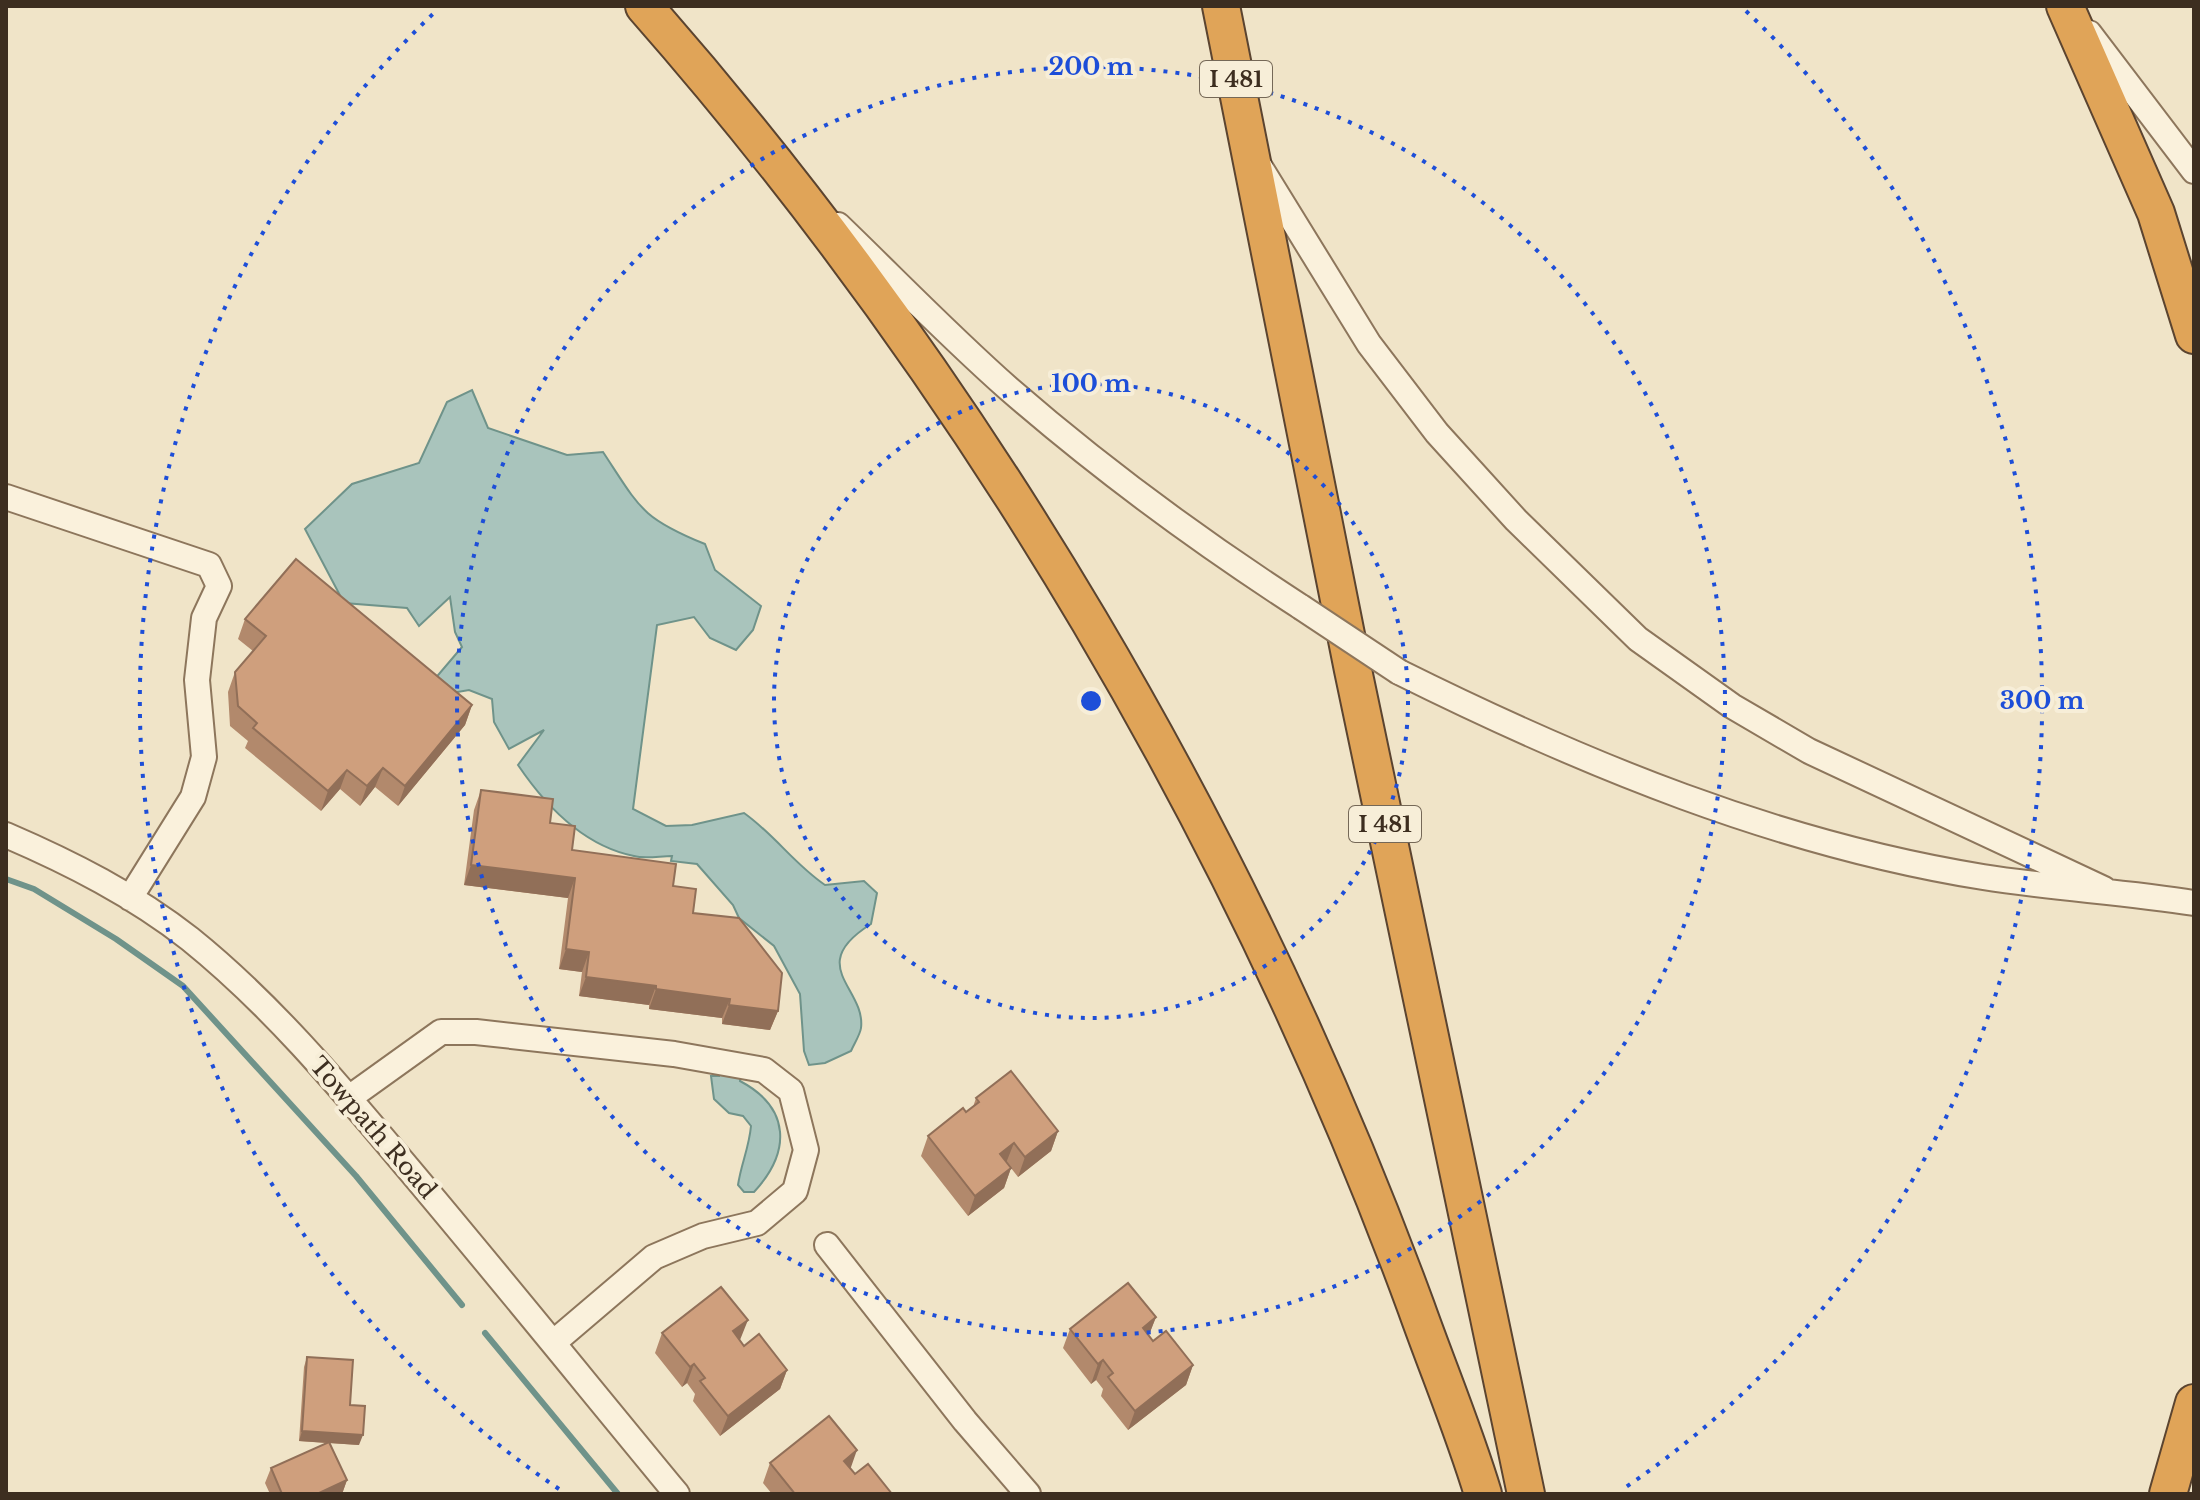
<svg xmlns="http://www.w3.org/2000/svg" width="2200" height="1500" font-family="'Libre Baskerville',serif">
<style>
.water{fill:#a9c4bc;stroke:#6f938a;stroke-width:2}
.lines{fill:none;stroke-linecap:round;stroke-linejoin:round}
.stream{stroke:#6f938a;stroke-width:6}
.minor-casing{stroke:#8d765c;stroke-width:28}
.highway-casing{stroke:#5b4430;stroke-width:40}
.minor{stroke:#faf1dc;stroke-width:24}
.highway{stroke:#e0a458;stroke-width:36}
.minor-bridge-casing{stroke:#8d765c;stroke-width:28;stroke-linecap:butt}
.minor-bridge{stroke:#faf1dc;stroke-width:24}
.wall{fill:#b2896c}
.shaded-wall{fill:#916f58}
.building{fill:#cf9f7d;stroke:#916f58;stroke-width:2}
.ring{fill:none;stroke:#1d4ed8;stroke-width:4;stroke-dasharray:4 8}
.labels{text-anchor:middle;stroke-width:8;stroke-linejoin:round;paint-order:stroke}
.shield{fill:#f7eed8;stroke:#756857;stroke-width:2}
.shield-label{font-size:22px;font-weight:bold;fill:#3d2e20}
.street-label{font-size:24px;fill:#3d2e20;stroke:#f7eed8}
.centre{fill:#1d4ed8;stroke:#f7eed8;stroke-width:4}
.ring-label{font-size:24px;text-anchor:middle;font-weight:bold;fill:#1d4ed8;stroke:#f7eed8;stroke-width:8;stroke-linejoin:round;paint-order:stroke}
</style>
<rect width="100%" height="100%" fill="#f0e4c8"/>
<path class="water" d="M472,390l16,38 79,27 36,-3c37,56 38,66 102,92l10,26 46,36 -8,24 -17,20 -26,-12 -16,-21 -37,8 -24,184 33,17 26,-1 52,-12c31,22 50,51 81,72l39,-4 13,12 -6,31c-67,42 -5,64 -10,104 -1,7 -7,16 -10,23l-26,12 -16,2 -5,-14 -4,-57 -26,-48 -35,-28 -6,-13 -36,-41 -26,-3 1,-5c-12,0 -27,3 -38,0 -50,-10 -89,-51 -116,-91l26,-35 -35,19 -15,-27 -2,-23 -23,-9 -17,3 -19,-12 29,-34 -7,-15 -5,-35 -31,29 -12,-18 -63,-5 -39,-74 47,-45 67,-21 28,-61z
M719,1072l22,2 -1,7c51,27 51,71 14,111h-10l-6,-7c3,-21 11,-37 13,-59l-8,-10 -14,-3 -15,-14 -3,-23h8z"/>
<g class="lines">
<path class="stream" d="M6,879l28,10 82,50 67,47 173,190 106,129
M485,1333l133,161"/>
<g class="minor-casing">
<path id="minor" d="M2089,33l105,138
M1260,167l109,177 68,89 79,87 122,119 94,67 77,45 295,138
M838,225c57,55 112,112 171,164 92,80 190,152 292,218
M6,497l203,68 10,21 -15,32 -7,62 7,77 -11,40 -63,101
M1399,672c185,92 379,172 584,205 70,11 141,15 211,26
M6,835c65,28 128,60 184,104 82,66 150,148 217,228 91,108 180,218 270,327
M349,1098l92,-66h35l198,22 90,16 27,21 15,59 -11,41 -38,32 -54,13 -49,21 -101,86
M827,1245l138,176 63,73"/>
</g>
<g class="highway-casing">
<path id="highway" d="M644,6c333,379 598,828 772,1301 22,62 48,124 67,187
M1221,6l132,664 173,824
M2065,6l91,207 38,122
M2168,1494l26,-91"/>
</g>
<use href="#minor" class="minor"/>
<use href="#highway" class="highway"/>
<g class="minor-bridge-casing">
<path id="minor-bridge" d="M1301,607l98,65"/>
</g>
<use href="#minor-bridge" class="minor-bridge"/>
</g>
<path class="wall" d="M245,619l227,86 -7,20 -67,81 -23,-19 -15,19 -20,-17 -19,22 -76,-63 3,-7 -18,-15 -2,-34 7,-20 18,-21 -15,-12z
M481,790l69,33 22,27 101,36 20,27 85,98 -8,19 -48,-6v-6l-73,-9v-4l-70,-9 3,-24 -23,-3 9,-71 -104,-13 10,-75z
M976,1098l82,33 -7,20 -33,26 -7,-9 -7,20 -36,28 -47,-60 7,-20 38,-24 7,-5z
M1156,1317l-7,18 4,6 40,24 -7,20 -58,45 -27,-34 2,-7 -7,-9 -5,4 -28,-36 7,-19z
M662,1333l78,7 4,6 43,24 -7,19 -60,47 -27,-35 2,-7 -8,-11 -5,4 -27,-34z
M307,1357l43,48 9,40 -29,-2 17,37 -5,14h-72l-5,-11 6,-15 55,-25 -27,-2 5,-74z
M770,1463l80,6 5,5 37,20h-120l-9,-11z"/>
<path class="shaded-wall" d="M472,705l-7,20 -67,81 7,-20z
M383,768l-8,19 -15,19 7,-20z
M347,770l-7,19 -19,22 7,-20z
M471,865l104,13 -7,20 -104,-13z
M566,949l23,3 -7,20 -23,-3z
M586,977l70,9 -7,19 -70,-9z
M656,989l74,10 -8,19 -73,-9z
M729,1005l49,6 -8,19 -48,-6z
M1058,1131l-7,20 -33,26 7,-20z
M1014,1143l-8,20 -6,-9z
M1011,1168l-7,20 -36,28 7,-20z
M1156,1317l-8,20 -5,-9z
M748,1320l-8,20 -14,11 7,-20z
M1103,1360l-7,20 -5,4 7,-20z
M694,1364l-7,19 -5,4 8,-20z
M1193,1365l-7,20 -58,45 7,-19z
M787,1370l-7,19 -60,47 8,-20z
M302,1431l61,4 -4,10 -60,-4z
M857,1450l-7,20 -6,-9z
M347,1480l-5,14h-25z"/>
<path class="building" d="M296,559l176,146 -67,81 -22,-18 -16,18 -20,-16 -19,21 -75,-63 4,-5 -19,-17 -3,-34 31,-36 -21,-17z
M481,790l72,9 -3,24 25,3 -3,24 104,14 -3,22 23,3 -3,24 46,5 43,55 -4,38 -49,-6 1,-6 -74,-10v-3l-70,-9 3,-25 -23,-3 9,-71 -104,-13z
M1011,1071l47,60 -33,26 -11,-14 -14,11 11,14 -36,28 -47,-60 35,-28 3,4 13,-10 -3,-4z
M1128,1283l28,34 -13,11 10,13 13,-10 27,34 -58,46 -27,-34 5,-4 -10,-13 -5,4 -28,-35z
M721,1287l27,33 -15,11 11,15 15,-12 28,36 -59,46 -28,-35 5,-3 -11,-14 -4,3 -28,-34z
M307,1357l46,3 -3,45 15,1 -2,29 -61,-4z
M829,1416l28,34 -13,11 11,13 13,-10 24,30h-87l-1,-1 -9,1 -25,-31z
M329,1442l18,38 -30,14h-35l-11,-26z"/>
<g class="ring">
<circle cx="1091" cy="701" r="317"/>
<circle cx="1091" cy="701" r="634"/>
<path d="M559 1489A951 951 0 0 1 436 11M1746 11A951 951 0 0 1 1623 1489"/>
</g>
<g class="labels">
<g class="shield">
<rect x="1200" y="61" width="72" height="36" rx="6"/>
<rect x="1349" y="806" width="72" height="36" rx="6"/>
</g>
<g class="shield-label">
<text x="1236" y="87">I 481</text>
<text x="1385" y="832">I 481</text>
</g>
<g class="street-label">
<text transform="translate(373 1128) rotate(49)" y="8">Towpath Road</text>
</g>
</g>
<circle cx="1091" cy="701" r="12" class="centre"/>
<g class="ring-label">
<text x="1091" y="75">200 m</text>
<text x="1091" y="392">100 m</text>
<text x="2042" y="709">300 m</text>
</g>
<rect width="2200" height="1500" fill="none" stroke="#3d2e20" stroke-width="16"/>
</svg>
